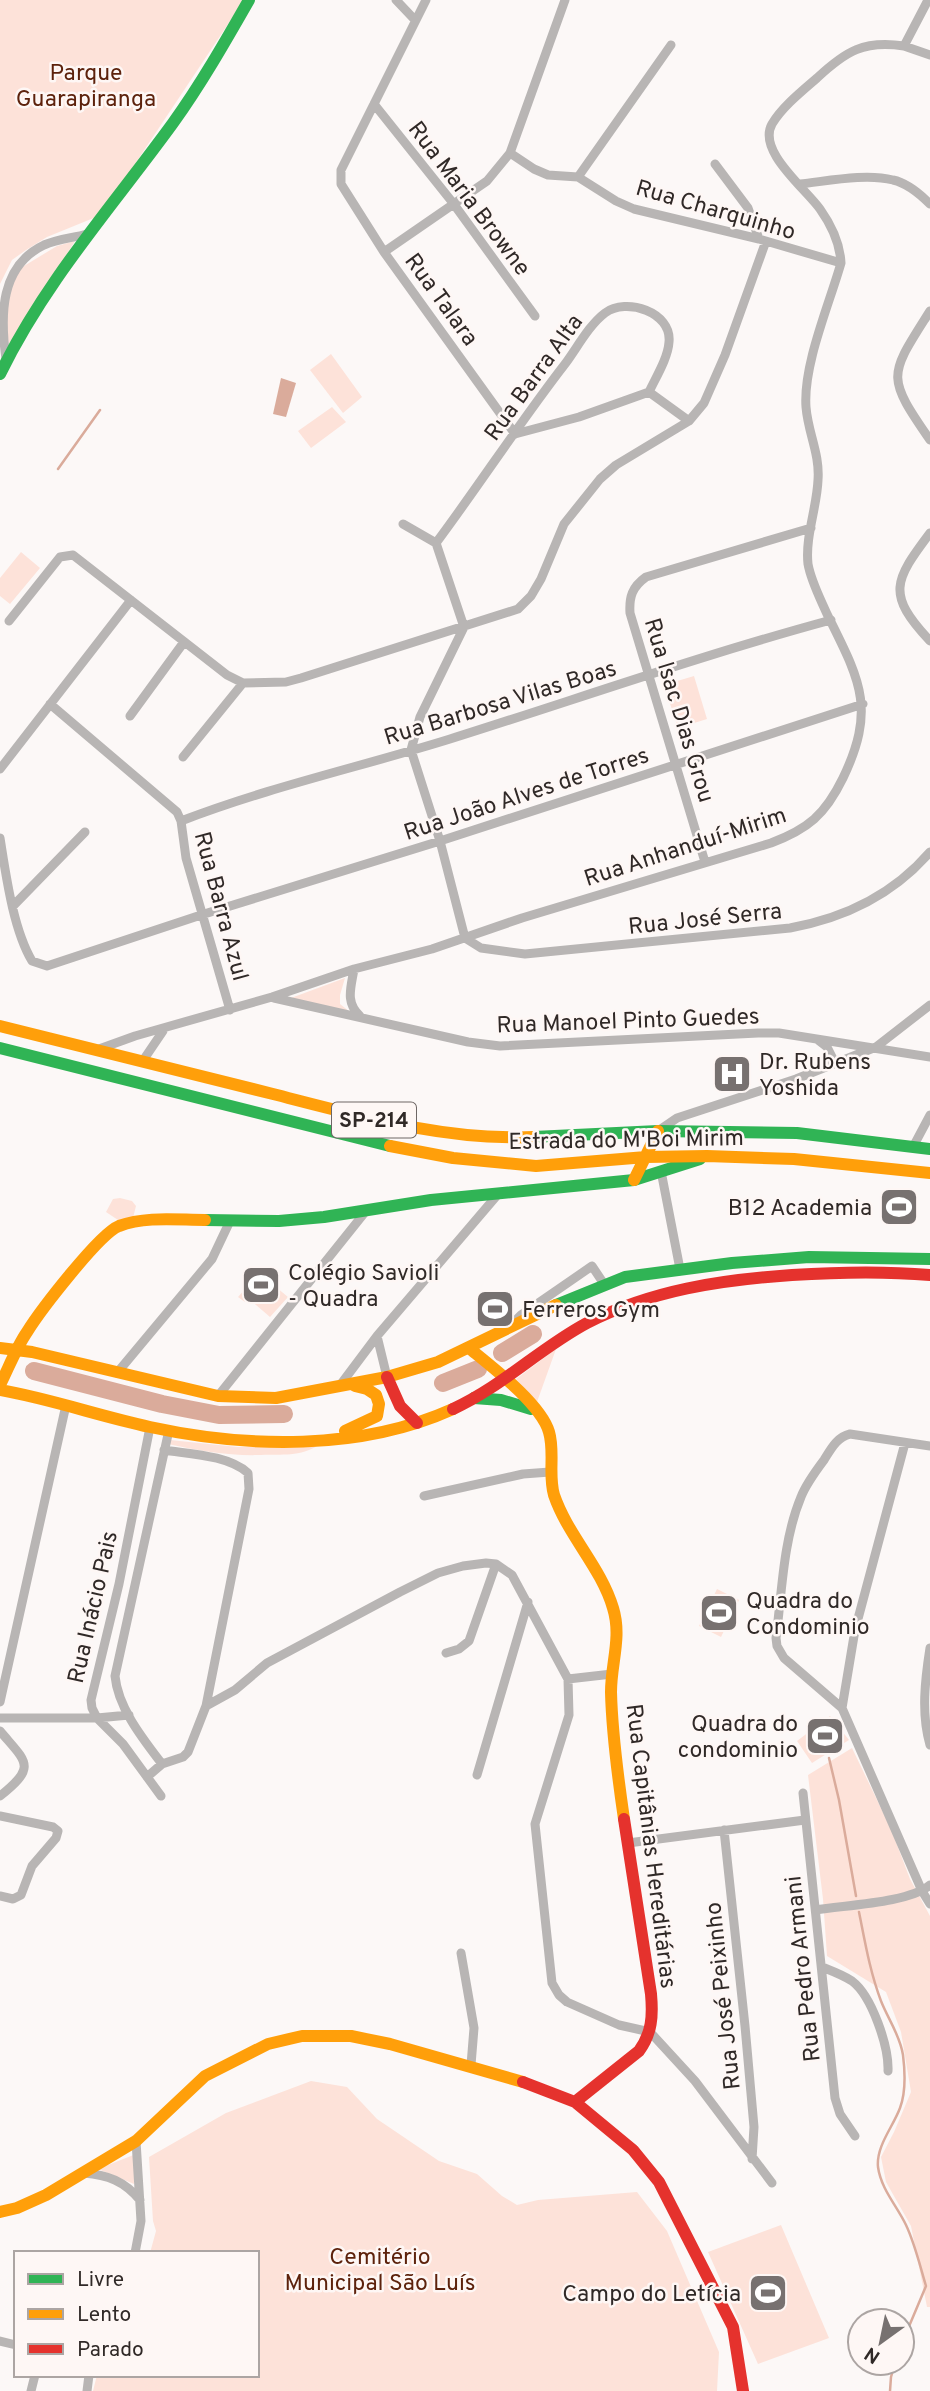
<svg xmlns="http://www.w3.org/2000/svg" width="930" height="2391" font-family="Overpass,sans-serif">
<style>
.green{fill:#fde2d9}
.water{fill:#daab9b}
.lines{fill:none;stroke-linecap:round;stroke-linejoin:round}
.stream{stroke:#daab9b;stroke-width:2.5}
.river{stroke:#daab9b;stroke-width:18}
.street{stroke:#b8b5b4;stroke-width:9}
.fast{stroke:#30b455;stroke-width:12}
.slow{stroke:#ff9f0a;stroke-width:12}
.jam{stroke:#e5322d;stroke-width:12}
.labels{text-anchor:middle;stroke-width:5;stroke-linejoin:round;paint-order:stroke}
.shield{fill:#fef7f5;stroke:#6e6765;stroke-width:2}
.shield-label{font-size:21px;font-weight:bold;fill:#302927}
.park-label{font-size:23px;fill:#5d220c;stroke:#fef7f5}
.street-label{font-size:23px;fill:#302927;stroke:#fef7f5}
.poi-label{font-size:23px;fill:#302927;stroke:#fef7f5;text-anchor:start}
</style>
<rect width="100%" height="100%" fill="#fcf8f7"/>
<path class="green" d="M0,0h244l-143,215 -54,22 -21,13 -14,10 -12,24z
M75,241l-66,106 -5,-47 15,-31 38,-23z
M331,354l31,43 -19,16 -33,-43z
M332,407l14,15 -35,26 -13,-17z
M21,552l19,16 -30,36 -10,-8v-18z
M694,676l13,43 -29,9 -14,-43z
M345,978l-5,17v9l10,8 -59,-14z
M120,1198l12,3 4,5 -3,12 -15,2 -12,-8 7,-13z
M259,1273l29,24 -18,20 -22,-19 -3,4 -7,-5z
M556,1349l-19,53 -21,-23z
M170,1440l68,7 81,-2c-19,12 -37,9 -58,10 -32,1 -61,-4 -93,-11z
M717,1589l22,11 -18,37 -22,-11z
M830,1716l19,24 -37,23 -15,-22z
M852,1748l39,81 19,50 20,37v391h-3l-16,-81 -25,-44 -5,-25 13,-25 17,-40 -10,-60 -15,-40 -59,-36 -4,-57 -15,-124z
M311,2081l36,6 30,32 62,42 38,13 25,22 15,9 21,-5 99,-8 30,39 52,121 -2,39h-624l4,-16h160v-122h-107l6,-22 -3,-10 -4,-64 77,-44z
M136,2154l-2,30 -36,-15z
M781,2225l48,113 -71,26 -50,-112z"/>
<path class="water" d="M281,378l15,5 -10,34 -13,-3z"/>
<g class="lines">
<path class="stream" d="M58,469l42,-59
M829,1758l10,42 17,96
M859,1912c6,30 11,60 22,89 7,18 19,34 22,54 2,16 3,37 -3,53 -7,19 -24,38 -22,59 3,22 19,39 28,58 9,19 14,41 20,61l-24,57
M890,2391l1,-14 4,-14"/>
<path class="river" d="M502,1353l31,-19
M34,1371l128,33 57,11 65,-1
M443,1383l35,-14"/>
<path class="street" d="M396,0l19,20
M426,0l-85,170v14l43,68 131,182
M904,46l26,9
M374,104l79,99 82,113
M510,153l24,16 14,6 30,2 38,24 18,8 125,30 82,24
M715,164l33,44 11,31
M578,177l93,-132
M800,184c28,-3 66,-11 93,-4 14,3 27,14 37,24
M384,252l103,-71 23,-28 55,-153
M930,311c-41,65 -45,64 0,129
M6,359c-6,-44 -6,-93 38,-114 14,-6 29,-7 43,-11
M649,392l40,29
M515,434l64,-17 70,-25
M403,524l33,19
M930,533c-36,48 -44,61 0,108
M436,543c44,-59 84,-121 129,-179 12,-16 24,-39 40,-51 21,-16 67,-1 64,29 -1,16 -13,35 -20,50
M436,543l28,84 -44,90 -9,33 29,91 25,97
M9,621l51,-64 13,-2 154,120 16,8 43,-1 15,-4 217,-69 13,-13 10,-17 23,-55 36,-45 16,-14 73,-44 15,-18 21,-48 41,-114
M50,704l127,108 4,9 5,37 44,152
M130,716l54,-74
M183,757l60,-74
M0,769l131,-169
M181,821c88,-34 179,-54 269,-82 127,-40 252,-84 381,-119
M0,838c6,37 13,91 32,123l15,5 154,-51 239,-74 423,-137
M705,862l-75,-249c-1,-16 2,-26 16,-36l165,-49
M13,906l72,-74
M465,938l16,10 44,6 265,-26c55,-10 103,-33 140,-76
M354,969c-3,19 -9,33 6,47
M274,998l194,44 32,4 258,-13h21l151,24
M818,1040l9,7 8,16
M99,1049l36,-13 137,-39 82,-28 78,-20 90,-31 249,-75c37,-14 54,-28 72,-65 34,-71 16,-99 -16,-164 -7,-16 -16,-33 -19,-50 -3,-27 9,-57 10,-84 2,-26 -10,-47 -12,-73 -3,-42 23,-102 35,-144 -1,-20 -9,-37 -21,-54 -15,-21 -63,-58 -48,-85 10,-17 30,-33 45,-46 29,-27 47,-38 87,-32l24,-46
M142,1062l21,-31
M658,1131l19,-13 119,-39 80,-32 54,-42
M913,1147l17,-32
M661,1171l18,93v7
M514,1322l7,-7 71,-49 12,18
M377,1336l10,41
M117,1373l95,-114 18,-38
M341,1384l36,-48 122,-143
M218,1396l148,-185
M150,1427l-31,157 -28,116 1,8 5,10 26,26 38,52
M930,1446l-80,-12c-13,3 -19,15 -26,26 -9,12 -18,24 -23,37 -18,43 -19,95 -25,141l1,8 7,12 58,50 80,183 8,13
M424,1496l99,-22 27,-2
M930,1648c-5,32 -9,66 0,97
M446,1653l13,-4 10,-8 27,-77
M568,1679l1,36 -34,109 17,159 7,12 8,7 52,23 31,7 45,49 77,102
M0,1702l66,-297
M206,1706l29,-16 32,-27 133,-71 38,-19 25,-7 23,-3 10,1 16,11 56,104 44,-5
M842,1708l13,-78 50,-187
M0,1718h97l32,-3
M0,1731c26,31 38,35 0,65
M162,1764c-19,-25 -44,-56 -47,-88l54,-246
M477,1775l51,-173
M147,1777l15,-13 21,-7 5,-5 18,-46 43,-217 -1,-16c-20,-18 -59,-19 -84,-23
M803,1793l32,305 5,16 15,22
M0,1816l53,11 5,4 -2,7 -24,28 -11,29 -8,4 -13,-3
M724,1830l21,196 9,101 -2,32
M628,1843l177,-23
M816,1910c29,-5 93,-7 114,-25
M461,1953l13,75 -3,37
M822,1967c10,4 21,8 30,14 20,15 37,66 36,90
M84,2173c24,2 40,8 56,27
M135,2253l6,-32 -5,-80
M0,2341l16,4
M31,2391l4,-16
M87,2391l2,-16"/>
<path class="fast" d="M0,374c46,-94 112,-167 173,-251 28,-39 52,-81 76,-123
M0,1048l390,98
M534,1137l124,-6 139,2 133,16
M205,1220l74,1 45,-4 107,-17 203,-20 66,-21
M556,1305l69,-28 107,-14 77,-6 121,2
M474,1398l27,2 30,9"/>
<path class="slow" d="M0,1026c91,23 182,46 273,68 86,22 173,47 261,43
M390,1146l63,12 83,8 110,-9 61,-1 87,3 136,14
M634,1180l24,-49
M0,1348l32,4 186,44 58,2 111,-21 51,-15 118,-57
M469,1348c22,18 72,56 80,84 6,20 -1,43 5,63 14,41 47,72 59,113 9,29 -2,55 -2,84 1,42 7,86 13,127
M0,1385c9,-18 16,-37 27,-53 13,-21 72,-98 92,-106 27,-10 58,-6 86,-6
M0,1390c51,9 99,26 150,37 97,21 210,24 303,-18
M345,1431l32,-15 2,-12 -3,-9 -9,-6 -12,-3
M0,2212l17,-4 29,-13 90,-54 69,-65 63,-32 34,-8h49l39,8 133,38"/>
<path class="jam" d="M387,1377l13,29 17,17
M453,1409c50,-23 87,-61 134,-86 65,-33 133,-43 205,-48 46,-3 92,-4 138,0
M523,2082l52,20 58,48 26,32 74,145 10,64
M575,2102l64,-51c13,-18 14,-35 12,-57l-27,-175"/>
</g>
<defs>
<g id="hospital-square" transform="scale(2.0125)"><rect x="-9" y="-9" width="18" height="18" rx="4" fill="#777170" stroke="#fef7f5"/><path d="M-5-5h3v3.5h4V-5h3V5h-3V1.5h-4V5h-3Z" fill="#fff"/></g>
<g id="stadium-square" transform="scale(2.0125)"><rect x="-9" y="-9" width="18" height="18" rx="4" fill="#777170" stroke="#fef7f5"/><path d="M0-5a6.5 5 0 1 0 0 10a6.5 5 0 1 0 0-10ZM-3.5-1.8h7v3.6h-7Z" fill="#fff"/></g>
</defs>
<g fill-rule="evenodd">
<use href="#hospital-square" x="732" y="1074"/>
<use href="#stadium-square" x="899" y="1207"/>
<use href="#stadium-square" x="261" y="1285"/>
<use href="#stadium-square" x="495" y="1309"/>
<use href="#stadium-square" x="719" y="1613"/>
<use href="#stadium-square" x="825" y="1736"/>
<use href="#stadium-square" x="768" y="2293"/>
</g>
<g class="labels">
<rect class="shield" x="332" y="1102.5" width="84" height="35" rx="5"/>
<g class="shield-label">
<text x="374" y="1127">SP-214</text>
</g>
<g class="park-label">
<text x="86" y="80">Parque<tspan x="86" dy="26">Guarapiranga</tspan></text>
<text x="380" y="2264">Cemitério<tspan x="380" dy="26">Municipal São Luís</tspan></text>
</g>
<g class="street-label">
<text transform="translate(470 198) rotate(53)" y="8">Rua Maria Browne</text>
<text transform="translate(716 209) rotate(16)" y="8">Rua Charquinho</text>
<text transform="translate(442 299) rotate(54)" y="8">Rua Talara</text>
<text transform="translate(533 377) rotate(-54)" y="8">Rua Barra Alta</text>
<text transform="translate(500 702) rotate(-17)" y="8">Rua Barbosa Vilas Boas</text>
<text transform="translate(680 710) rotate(73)" y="8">Rua Isac Dias Grou</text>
<text transform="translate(526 793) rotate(-18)" y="8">Rua João Alves de Torres</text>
<text transform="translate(685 846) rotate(-18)" y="8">Rua Anhanduí-Mirim</text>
<text transform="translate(222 906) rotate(75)" y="8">Rua Barra Azul</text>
<text transform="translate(705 918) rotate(-6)" y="8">Rua José Serra</text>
<text transform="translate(628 1020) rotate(-2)" y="8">Rua Manoel Pinto Guedes</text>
<text transform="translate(626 1139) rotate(-1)" y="8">Estrada do M'Boi Mirim</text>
<text transform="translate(92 1607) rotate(-77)" y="8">Rua Inácio Pais</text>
<text transform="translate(652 1846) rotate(83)" y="8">Rua Capitânias Hereditárias</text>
<text transform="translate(802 1969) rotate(-96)" y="8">Rua Pedro Armani</text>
<text transform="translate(722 1996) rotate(-96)" y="8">Rua José Peixinho</text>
</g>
<g class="poi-label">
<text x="759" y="1069">Dr. Rubens<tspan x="759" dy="26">Yoshida</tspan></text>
<text x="872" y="1215" text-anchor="end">B12 Academia</text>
<text x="288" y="1280">Colégio Savioli<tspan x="288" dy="26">- Quadra</tspan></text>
<text x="522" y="1317">Ferreros Gym</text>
<text x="746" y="1608">Quadra do<tspan x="746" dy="26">Condominio</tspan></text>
<text x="798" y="1731" text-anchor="end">Quadra do<tspan x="798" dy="26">condominio</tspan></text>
<text x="741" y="2301" text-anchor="end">Campo do Letícia</text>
</g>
</g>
<rect x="14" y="2251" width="245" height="126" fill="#fef7f5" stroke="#aca5a3" stroke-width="2"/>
<rect x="28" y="2274" width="35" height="10" fill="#30b455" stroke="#aca5a3" stroke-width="2"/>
<text x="77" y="2286" font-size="21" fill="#302927">Livre</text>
<rect x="28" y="2309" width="35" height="10" fill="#ff9f0a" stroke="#aca5a3" stroke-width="2"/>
<text x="77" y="2321" font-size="21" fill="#302927">Lento</text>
<rect x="28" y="2344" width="35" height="10" fill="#e5322d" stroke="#aca5a3" stroke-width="2"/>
<text x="77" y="2356" font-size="21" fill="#302927">Parado</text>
<g transform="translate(881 2342) rotate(213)"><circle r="33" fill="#fef7f5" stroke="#aca5a3" stroke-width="2"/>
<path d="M0-5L12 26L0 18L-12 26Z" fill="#777170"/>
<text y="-10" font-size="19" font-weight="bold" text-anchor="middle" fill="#302927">N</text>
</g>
</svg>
